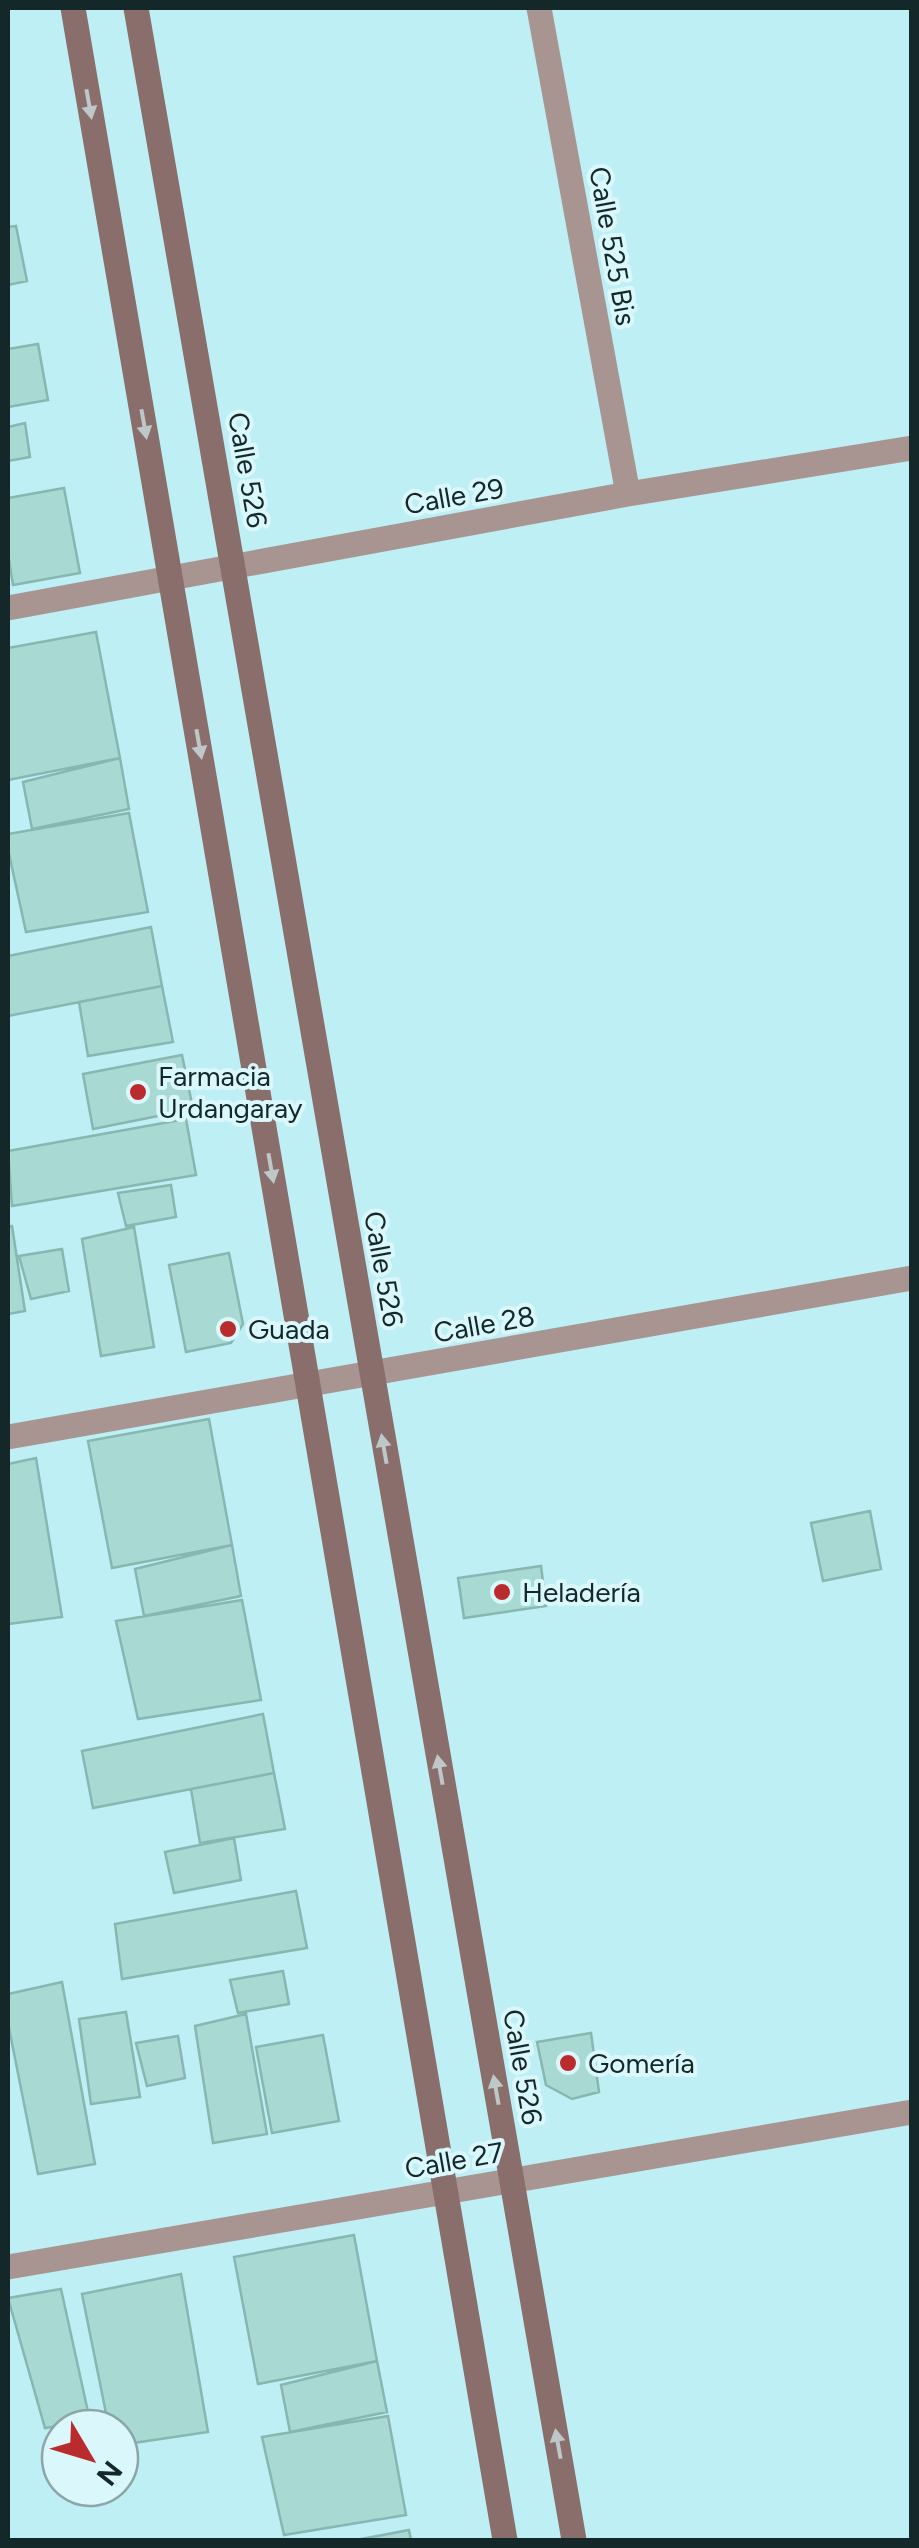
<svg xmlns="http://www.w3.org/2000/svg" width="919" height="2548" font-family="Figtree,sans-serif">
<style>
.building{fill:#a8dad3;stroke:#87b7b0;stroke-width:2.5}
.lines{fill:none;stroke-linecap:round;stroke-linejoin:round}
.street{stroke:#a89592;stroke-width:25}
.secondary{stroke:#8a6e6b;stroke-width:25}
.oneway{fill:#bec8c9}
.poi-dot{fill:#ba2b2d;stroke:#daf8fc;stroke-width:4}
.labels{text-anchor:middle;stroke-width:8;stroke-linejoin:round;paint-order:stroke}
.street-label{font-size:28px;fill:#14282a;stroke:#daf8fc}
.poi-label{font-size:28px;fill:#14282a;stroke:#daf8fc;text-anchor:start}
</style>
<rect width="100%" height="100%" fill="#bdeff5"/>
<path class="building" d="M16,226l11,55 -19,4v-58z
M38,344l10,56 -40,7v-58z
M25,423l5,34 -22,4v-34z
M64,488l16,85 -67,12 -5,-32v-55z
M96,632l24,126 -112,22v-132z
M120,758l9,51 -97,20 -9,-47z
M129,813l19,99 -122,20 -18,-83v-15z
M151,927l11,59 -154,30v-60z
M162,986l11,56 -85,14 -9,-54z
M182,1055l11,54 -100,20 -10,-55z
M186,1119l10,56 -184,31 -4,-55z
M171,1185l5,32 -50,9 -8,-33z
M12,1226l13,85 -17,3v-87z
M134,1227l20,120 -53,9 -19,-117z
M62,1249l7,42 -38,8 -12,-43z
M229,1253l14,71 -12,19 -45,9 -17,-87z
M209,1419l23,126 -120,23 -24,-127z
M36,1458l26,159 -54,7v-160z
M870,1511l11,58 -58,12 -12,-58z
M232,1545l9,51 -97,20 -9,-47z
M541,1566l5,40 -82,12 -6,-40z
M242,1600l19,100 -123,19 -22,-98z
M263,1714l11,59 -181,35 -11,-57z
M274,1773l11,56 -85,14 -9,-54z
M234,1838l7,42 -67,13 -9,-41z
M296,1891l11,57 -185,31 -7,-55z
M283,1971l6,33 -51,9 -8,-33z
M62,1982l33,182 -57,10 -30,-151v-29z
M126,2012l14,85 -49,7 -12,-85z
M246,2014l21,120 -54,9 -18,-117z
M591,2033l8,59 -27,7 -26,-14 -9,-43z
M323,2035l16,86 -67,12 -16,-86z
M178,2036l7,42 -38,8 -11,-43z
M354,2235l23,126 -119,23 -24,-127z
M181,2274l27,158 -88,13v-17h-11l-27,-134z
M61,2289l29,132 -45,7 -37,-130z
M377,2361l10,51 -97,20 -9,-47z
M388,2416l18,99 -122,20 -22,-98z
M409,2530l2,10h-55z"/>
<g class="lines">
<path class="street" d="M539,8l89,486
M8,608l620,-114 284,-46
M8,1437l904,-159
M8,2267l904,-155"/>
<path class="secondary" d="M73,8l432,2532
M136,8l438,2532"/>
</g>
<defs><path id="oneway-solid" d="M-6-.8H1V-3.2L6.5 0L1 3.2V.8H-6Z" transform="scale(2.5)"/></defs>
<g class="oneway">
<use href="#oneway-solid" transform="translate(89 104) rotate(80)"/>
<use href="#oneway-solid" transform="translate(144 424) rotate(80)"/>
<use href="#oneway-solid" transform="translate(199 744) rotate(80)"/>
<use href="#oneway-solid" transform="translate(271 1168) rotate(80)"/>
<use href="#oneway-solid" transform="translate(384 1449) rotate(-100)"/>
<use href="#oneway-solid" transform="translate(440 1770) rotate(-100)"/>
<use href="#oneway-solid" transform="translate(496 2090) rotate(-100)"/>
<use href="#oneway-solid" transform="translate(558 2444) rotate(-100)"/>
</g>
<g class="poi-dot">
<circle cx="138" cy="1092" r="10"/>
<circle cx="228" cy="1329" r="10"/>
<circle cx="502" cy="1592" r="10"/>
<circle cx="568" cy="2063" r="10"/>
</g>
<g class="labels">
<g class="street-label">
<text transform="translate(613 246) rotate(80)" y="10">Calle 525 Bis</text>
<text transform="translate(248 470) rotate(80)" y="10">Calle 526</text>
<text transform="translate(454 496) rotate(-10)" y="10">Calle 29</text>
<text transform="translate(384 1269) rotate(80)" y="10">Calle 526</text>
<text transform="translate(484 1324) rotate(-10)" y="10">Calle 28</text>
<text transform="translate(523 2067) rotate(80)" y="10">Calle 526</text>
<text transform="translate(454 2160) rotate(-10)" y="10">Calle 27</text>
</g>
<g class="poi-label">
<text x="158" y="1086">Farmacia<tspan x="158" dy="32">Urdangaray</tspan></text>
<text x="248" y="1339">Guada</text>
<text x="522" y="1602">Heladería</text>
<text x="588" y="2073">Gomería</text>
</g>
</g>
<rect width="919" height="2548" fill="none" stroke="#14282a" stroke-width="20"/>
<g transform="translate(90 2458) rotate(128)"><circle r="48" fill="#daf8fc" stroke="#8ba5a8" stroke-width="2.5"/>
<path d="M0-8L18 38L0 25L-18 38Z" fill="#ba2b2d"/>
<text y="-15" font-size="28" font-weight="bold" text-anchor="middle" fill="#14282a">N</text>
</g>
</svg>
